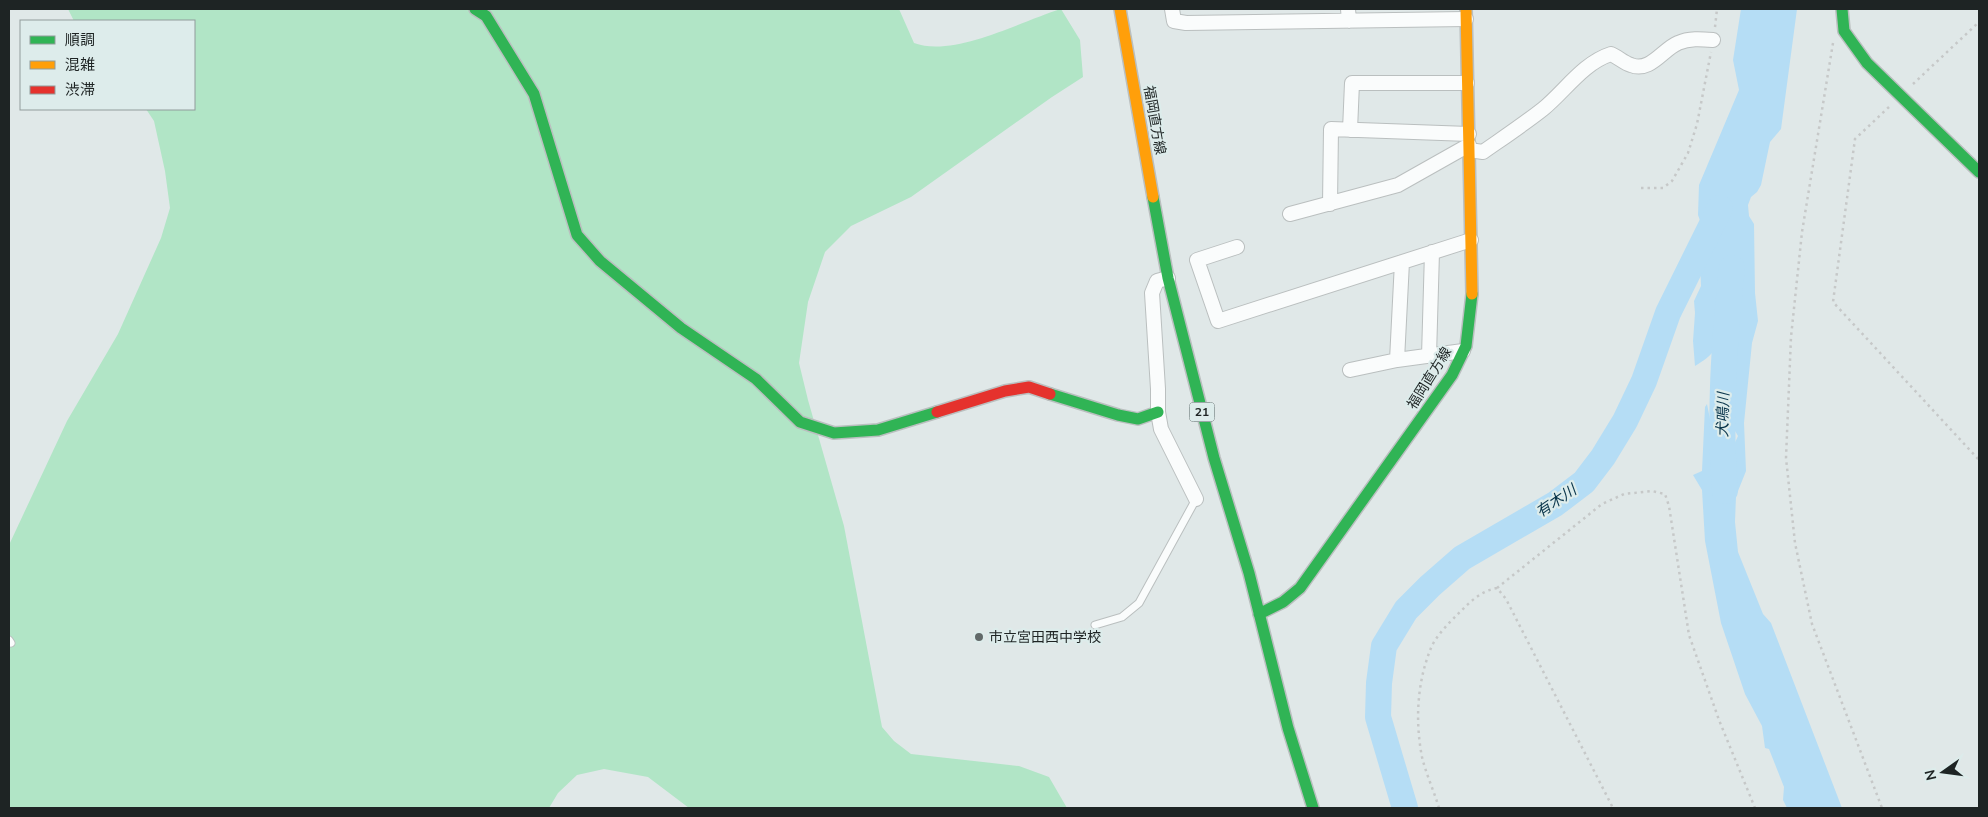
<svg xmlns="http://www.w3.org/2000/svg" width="1988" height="817" font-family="'Nunito Sans','Noto Sans JP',sans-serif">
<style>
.green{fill:#b1e5c6}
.water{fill:#b5ddf5}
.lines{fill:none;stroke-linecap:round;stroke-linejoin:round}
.river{stroke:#b5ddf5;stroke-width:26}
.lane-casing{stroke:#babfbf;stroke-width:9}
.street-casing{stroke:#babfbf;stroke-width:16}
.fast-casing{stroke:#babfbf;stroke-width:14}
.slow-casing{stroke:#babfbf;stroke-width:14}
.jam-casing{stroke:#babfbf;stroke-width:14}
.path{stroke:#c6c8c8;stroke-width:2.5;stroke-dasharray:2.5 4;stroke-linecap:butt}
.lane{stroke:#fafcfc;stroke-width:7}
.street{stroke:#fafcfc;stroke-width:14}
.fast{stroke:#30b455;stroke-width:11}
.slow{stroke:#ff9f0a;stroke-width:11}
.jam{stroke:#e5322d;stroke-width:11}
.poi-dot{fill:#626969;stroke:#ddeceb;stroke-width:2}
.labels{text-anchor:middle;stroke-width:4.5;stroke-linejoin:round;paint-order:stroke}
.shield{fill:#ddeceb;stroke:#576060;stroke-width:1}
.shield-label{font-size:12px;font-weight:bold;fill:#1e2424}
.street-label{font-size:14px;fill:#1e2424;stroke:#ddeceb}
.poi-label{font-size:14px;fill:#1e2424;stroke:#ddeceb;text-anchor:start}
.water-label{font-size:15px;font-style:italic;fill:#08344a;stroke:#ddeceb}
</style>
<rect width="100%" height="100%" fill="#e0e8e8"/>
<path class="green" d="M68,9h831l15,34c40,15 107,-22 147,-34l19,31 3,37 -31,20 -141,100 -60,29 -26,26 -17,50 -9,61 9,37 36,126 38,201 12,14 17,13 108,12 30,11 18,31h-378l-41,-31 -44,-8 -27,6 -19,18 -9,15h-540v-263l58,-124 51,-87 43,-96 9,-30 -5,-37 -11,-50 -8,-12h48v-88h-120z"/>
<path class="water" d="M1741,9h56l-16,120 -11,13 -9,43 -4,7 -6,5 -3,8 1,11 5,8 1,69 3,28 -6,22 -8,80 2,48 -10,25 -1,26 3,30 25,62 8,9 71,185h-55l-4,-8 1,-13 -15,-38 -4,-1 -3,-22 -17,-32 -24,-71 -16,-82 -3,-51 -9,-15 9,-4 3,-64 2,-3 5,25 -2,11 7,19 14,-8 7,-15 -6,-10 -3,-38 4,-60 -3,-13 3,-14 -14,4c-12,28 15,39 -24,61l-2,-25 2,-28 -1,-12 7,-15 -1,-22 7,-15 -5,-23 -4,-11 1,-30 40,-95 -6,-30z"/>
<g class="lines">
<path class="river" d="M1725,491c-6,-75 -1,-149 7,-223
M1405,808l-27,-91 1,-34 5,-37 22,-36 24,-24 32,-28 93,-54 29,-22 19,-25 22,-36 19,-40 24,-68 52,-105"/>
<g class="lane-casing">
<path id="lane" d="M1095,625l27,-8 17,-14 57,-104
M9,640l2,3"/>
</g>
<g class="street-casing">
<path id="street" d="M1172,9l2,12 12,2 280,-4
M1348,9l1,12
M1350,130l2,-47h115
M1469,150l14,2c20,-14 41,-28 60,-43 22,-18 40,-46 68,-55 7,3 13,9 20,11 19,8 32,-16 47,-22 11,-5 23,-4 35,-3
M1330,204l1,-75 138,5
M1290,214l108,-29 71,-40
M1237,247l-40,13 21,61 253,-81
M1168,278l-11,3 -5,12 6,96v23l3,17 35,70
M1429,356l3,-104
M1397,360l5,-98
M1350,370l47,-10 66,-9"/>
</g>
<g class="fast-casing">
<path id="fast" d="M475,9l11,7 48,78 43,141 23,26 81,67 75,51 44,43 34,11 44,-3 59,-18
M1842,9l2,22 23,32 112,109
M1153,197l15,81 46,180 35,115 39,155 25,80
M1050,394l68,21 20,4 20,-7
M1259,614l24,-12 17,-14 152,-213 14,-29 6,-52"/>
</g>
<g class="slow-casing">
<path id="slow" d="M1120,9l33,188
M1466,9l6,285"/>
</g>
<g class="jam-casing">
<path id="jam" d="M937,412l68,-21 24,-4 21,7"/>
</g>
<path class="path" d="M1715,27l2,-18
M1833,43l-31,189 -11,105 -5,121 9,85 17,81 70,184
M1913,84l66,-62
M1889,107l-34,32 -22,163 146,158
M1641,188h22l9,-7 16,-28 9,-29 14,-72
M1497,588l105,-84 22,-10 28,-3 13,3 4,12 20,129 30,85 36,88
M1439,808c-5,-17 -13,-34 -17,-51 -7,-36 -5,-75 9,-109 5,-12 17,-24 26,-33 12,-12 23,-24 40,-27l9,11 107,209"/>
<use href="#lane" class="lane"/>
<use href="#street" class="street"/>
<use href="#fast" class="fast"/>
<use href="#slow" class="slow"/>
<use href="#jam" class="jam"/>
</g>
<circle class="poi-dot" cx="979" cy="637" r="5"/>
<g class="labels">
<rect class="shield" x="1189.5" y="402.5" width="25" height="19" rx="4"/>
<g class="shield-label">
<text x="1202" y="416">21</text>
</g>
<g class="street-label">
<text transform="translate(1155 120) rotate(80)" y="5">福岡直方線</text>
<text transform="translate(1429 378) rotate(-58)" y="5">福岡直方線</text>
</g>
<g class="poi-label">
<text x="989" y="642">市立宮田西中学校</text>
</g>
<g class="water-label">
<text transform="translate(1723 415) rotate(-89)" y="5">犬鳴川</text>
<text transform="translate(1556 501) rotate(-34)" y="5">有木川</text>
</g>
</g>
<rect width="1988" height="817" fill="none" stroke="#1e2424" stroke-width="20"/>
<rect x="20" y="20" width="175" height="90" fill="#ddeceb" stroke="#919c9b"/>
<rect x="30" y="36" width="25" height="8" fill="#30b455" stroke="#919c9b"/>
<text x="65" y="45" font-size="15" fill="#1e2424">順調</text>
<rect x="30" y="61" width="25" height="8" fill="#ff9f0a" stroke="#919c9b"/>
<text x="65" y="70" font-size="15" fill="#1e2424">混雑</text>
<rect x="30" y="86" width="25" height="8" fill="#e5322d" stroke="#919c9b"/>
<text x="65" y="95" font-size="15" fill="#1e2424">渋滞</text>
<g transform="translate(1943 772) rotate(256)" stroke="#ddeceb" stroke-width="4" paint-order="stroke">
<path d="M0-4L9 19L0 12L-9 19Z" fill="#1e2424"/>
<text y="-8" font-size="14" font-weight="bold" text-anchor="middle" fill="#1e2424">N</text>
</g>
</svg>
